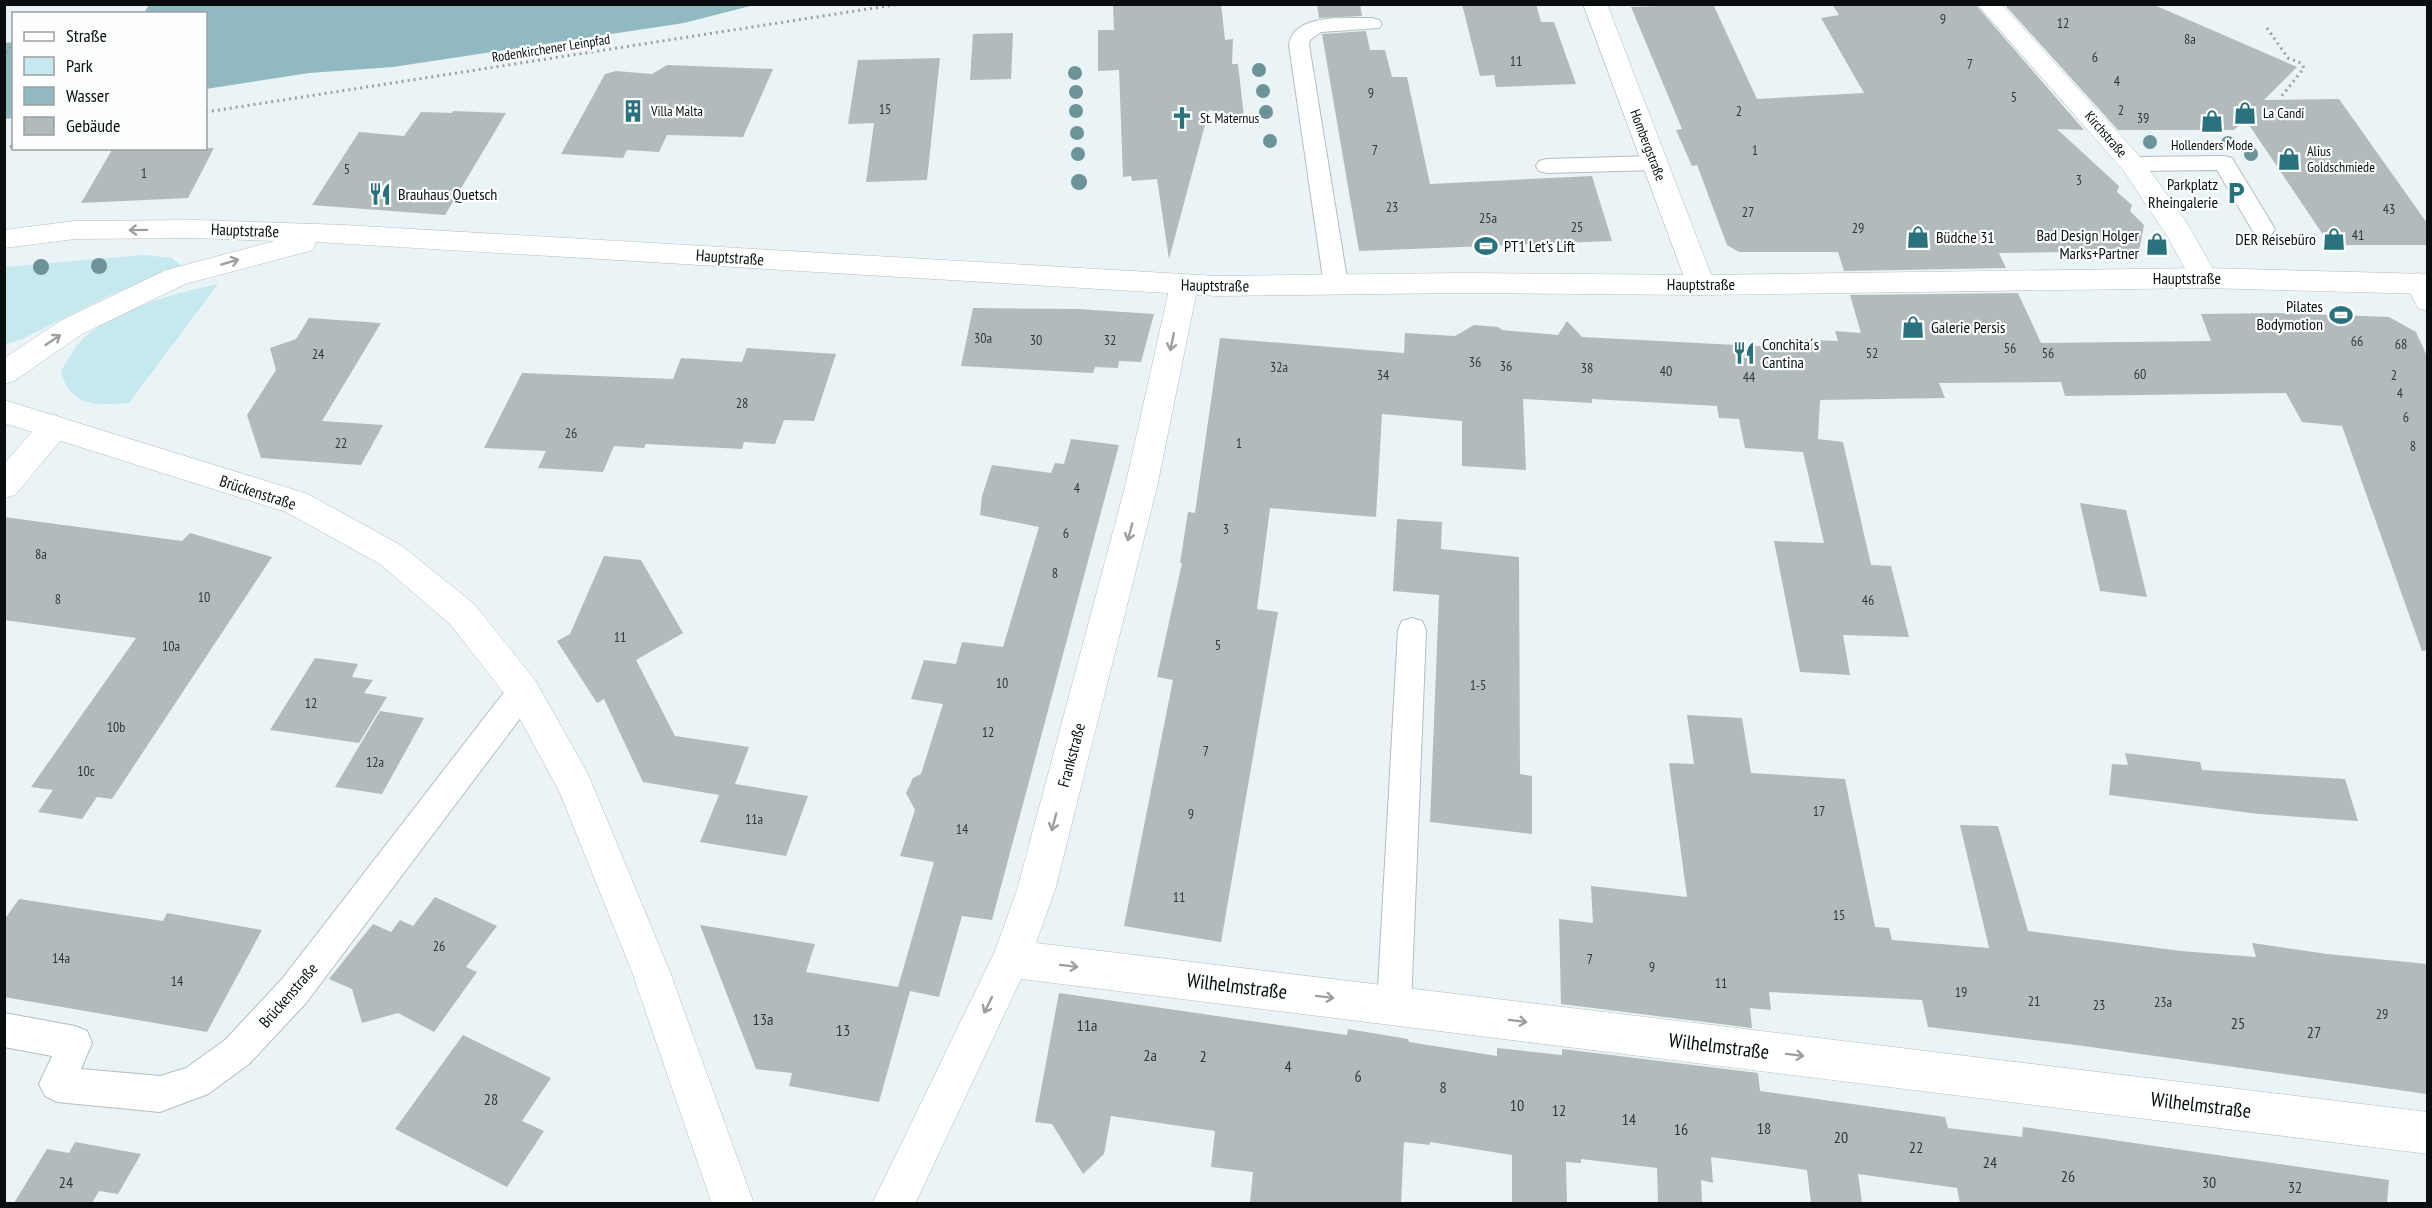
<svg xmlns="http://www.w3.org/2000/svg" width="2432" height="1208" font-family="'PT Sans Narrow',sans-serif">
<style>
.green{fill:#c5e9ef}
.water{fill:#91b9c1}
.pier{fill:#eaf3f5}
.building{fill:#b2bbbc}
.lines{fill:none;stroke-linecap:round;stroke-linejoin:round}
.service-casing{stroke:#b5bdbf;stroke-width:2}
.minor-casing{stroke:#b5bdbf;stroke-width:1}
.tertiary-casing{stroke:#b5bdbf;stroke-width:1}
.secondary-casing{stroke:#b5bdbf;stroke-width:1}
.path{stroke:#9aa1a2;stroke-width:3;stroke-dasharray:2 4;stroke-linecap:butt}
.service{fill:#fff;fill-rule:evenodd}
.minor{fill:#fff;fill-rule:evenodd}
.tertiary{fill:#fff;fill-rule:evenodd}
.secondary{fill:#fff;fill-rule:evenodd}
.tree{fill:#6c9399}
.oneway{stroke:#9d9e9e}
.labels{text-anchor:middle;stroke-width:4.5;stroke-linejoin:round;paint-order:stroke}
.number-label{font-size:14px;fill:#343839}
.far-street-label{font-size:14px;fill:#0a0d0d;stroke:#fdffff}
.far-poi-label{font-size:14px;fill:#0a0d0d;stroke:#fdffff;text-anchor:start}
.poi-label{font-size:16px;fill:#0a0d0d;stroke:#fdffff;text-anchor:start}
.street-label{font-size:16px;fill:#0a0d0d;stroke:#fdffff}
.near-number-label{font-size:16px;fill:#343839}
.near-street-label{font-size:20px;fill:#0a0d0d;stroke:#fdffff}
</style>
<rect width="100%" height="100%" fill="#eaf3f5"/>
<path class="green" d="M144,255l28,3 10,8 -74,30 -84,42 -19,7v-78z
M218,284l-89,119c-32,2 -59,5 -68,-32 7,-11 14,-25 24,-34 33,-29 91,-44 133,-53z"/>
<path class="water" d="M5,5h749l-70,18 -291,44 -84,6 -103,16v-75h-192l-1,104 -8,1z"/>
<path class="pier" d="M5,4h144v1l-5,8 -130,1 -1,28 -8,1z"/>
<path class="building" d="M1113,4h108l4,36 8,-1 -1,25h6l6,53 -35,-7 -40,149 -12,-80 -25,2 -1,-5 -8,1 -4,-107 -21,1v-41h16z
M1317,4h43l2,12 -43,2z
M1462,4h74l5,18h13l22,62 -80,3 -2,-12 -14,1z
M1713,4l44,95 107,-6 -43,-75 18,-3 -7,-11h143l109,126 -27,-1 62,57 -2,6 15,13 -2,6 14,14 -5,26 -140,2 7,15 -162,3 -6,-19h-99l-12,-7 -30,-80 -5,1 -16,-36 6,-1 -51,-122z
M2004,4h148l145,63 -33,33 75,-1 88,124v22h-97l-85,-126 -11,11h-116z
M1366,31l4,19h15l7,27h15l23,107 162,-8 20,65 -253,10 -37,-217z
M1013,33l-2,46 -41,1 3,-46z
M940,58l-13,122 -61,2 8,-59 -26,1 10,-64z
M667,65l106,4 -30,68 -76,-2 -8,17 -32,-2 -4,8 -62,-4 44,-80 11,-3 36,3z
M453,111l53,2 -61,102 -133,-10 47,-73 45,4 17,-24 31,1z
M113,148h101l-26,50 -107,5z
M2018,293l23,50 170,-2 -10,-27 76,-1 112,4 27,15 11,24v294l-5,1 -80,-225 -40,-4 -16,-29 -221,3 -4,-14 -122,1 6,15 -125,2 -2,39 25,3 28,123 20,1 18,71 -66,-2 7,40 -50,-3 -26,-131 50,2 -21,-91 -58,-4 -6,-29 -20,-1 -2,-12 -125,-7v4l-69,-4 3,71 -64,-4v-45l-80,-7 -6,103 -106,-9 -13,101 21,3 -57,330 -97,-16 49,-246 -16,-3 25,-114h-2l8,-51 7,1 25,-175 184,15 1,-20 50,3 19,-11 24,2 4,3 56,5 9,-14 15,16 211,11 -2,-9 47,2 -3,-10 26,2 -11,-38z
M973,308l105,1 76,5 -13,48 -22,-1 -1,7 -23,-1 -2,6 -132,-7z
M309,318l72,5 -59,98 61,4 -22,40 -100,-7 -14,-43 29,-45 -6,-22 26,-9z
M747,348l89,6 -22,67 -30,-1 -9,24 -31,-2 -2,7 -96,-5 -2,4 -30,-2 -11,26 -65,-4 8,-17 -62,-3 38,-75 151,6 8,-21 61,4z
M1071,439l48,6 -127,475 -30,-4 -23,81 -29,-6 -31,111 -90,-16 3,-13 -36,-4 -56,-144 115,19 -9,28 92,15 36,-125 -34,-6 15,-46 -9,-17 7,-15 8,-4 22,-70 -32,-5 13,-39 32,4 6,-22 41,5 36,-120 -59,-12 2,-19 10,-31 59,8 4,-10 9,1z
M2080,503l46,7 21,87 -47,-6z
M4,517l178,24 8,-8 82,24 -160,242 -15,-2 -15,22 -44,-7 15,-22 -22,-3 105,-149 -132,-18z
M1397,519l45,3 -1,27 78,8 1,217 12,2v58l-102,-12 9,-227 -46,-4z
M604,556l37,4 42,73 -47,27 39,76 74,11 -14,37 73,12 -22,60 -86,-14 19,-47 -76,-13 -39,-83 -7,4 -40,-62 13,-7z
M315,658l43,6 -6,13 21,3 -9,13 23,4 -28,46 -89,-13z
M380,711l44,7 -42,76 -47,-7z
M1687,715l55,3 9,55 94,6 30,148 14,1 3,12 97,8 -29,-123 38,1 30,105 153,20 75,6 -4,-14 75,11 100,10v130l-351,-49 -148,-18 -6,-27 -153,-8 2,18 -21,-2 2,20 -191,-24 -2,-85 34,4 -2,-37 96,11 -18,-134 25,1z
M2125,753l75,9 2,8 143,9 13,42 -99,-7 -150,-19 3,-31 16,1z
M435,897l62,29 -31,41 11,5 -43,60 -36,-19 -36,10 -10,-34 -23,-10 44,-55 18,8 9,-12 13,6z
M19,899l144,22 4,-8 95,17 -55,102 -203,-35v-77z
M1059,993l288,42 1,-6 60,10 1,3 88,14v-8l65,7v-6l196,24 2,18 185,26 3,11 74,9 1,-10 366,53 -2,23h-427l-3,-15 -99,-14 4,29h-51l-4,-33 -96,-13 2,26 -12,-3 1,23h-44l-1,-35 -76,-9v4l-15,-1 1,41h-55v-48l-82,-13v3l-26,-3 -3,61h-151l3,-31 -42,-5 4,-36 -104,-15 -7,38 -21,20 -31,-50 -17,-2z
M463,1035l88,43 -29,43 22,10 -37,56 -112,-58z
M75,1142l66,12 -23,40 -19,-3 -7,12h-78l33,-54 22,4z"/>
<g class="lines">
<g class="service-casing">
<path id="service" d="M1372,18l7,2 3,4 -3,4 -58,4 -11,8 -1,5 39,240 -3,6 -9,3 -9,-3 -3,-6 -35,-240c5,-33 58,-26 83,-27z
M1655,156l8,2 3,5 -3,5 -8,2 -108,3 -8,-2 -3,-5 3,-5 8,-2z
M2224,156l8,2 43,71 -4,6 -8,2 -8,-2 -38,-65 -85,1 -8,-2 -3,-5 3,-5 8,-2z
M1412,618l10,3 4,9 -15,376 -5,12 -12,5 -12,-5 -5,-12 21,-376 4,-9z
M523,678l11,4 4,9 -4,9 -228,303 -57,61 -41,30 -48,18 -103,-10 -12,-6 -6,-12 13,-28 -48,-9v-34l71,13 12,5 5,12 -11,26 79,7 26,-8 39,-28 57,-61 230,-297z"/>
</g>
<g class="minor-casing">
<path id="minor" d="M1583,4h24l108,281 -4,7 -10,3 -10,-3 -4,-7z
M1977,4h24l140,154 46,65 31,55 -4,7 -10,3 -10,-3 -28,-51 -43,-64z
M2419,273l9,3v35l-10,-3 -13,-25 4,-7z
M1184,275l10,3 4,7 -41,202 -102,403 -19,53 1392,169v42l-1407,-175 -106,225h-43l123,-253 22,-61 108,-403 45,-202 4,-7z
M54,415l11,4 4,8 -4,8 -50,60 -11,3v-34l39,-45z"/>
</g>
<g class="tertiary-casing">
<path id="tertiary" d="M196,220l148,5 873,51 245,-3 239,2 503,-7 224,6v20l-224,-6 -503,7 -239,-2 -245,3 -901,-54 -3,8 -128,34 -103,50 -68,47 -10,3v-26l58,-38 104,-50 109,-29 -79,-3 -121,1 -71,9v-18l71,-9z"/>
</g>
<g class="secondary-casing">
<path id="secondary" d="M4,400l304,94 94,52 72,58 61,76 53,94 82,198 84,232h-42l-80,-232 -72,-179 -49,-91 -61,-78 -70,-60 -94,-52 -282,-89z"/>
</g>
<path class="path" d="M2267,28l21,30 13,5 3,5 -23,29
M4,59l9,-17
M206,112l694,-108
M4,148l10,-2"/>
<use href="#service" class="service"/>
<use href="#minor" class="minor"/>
<use href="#tertiary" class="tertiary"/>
<use href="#secondary" class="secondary"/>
</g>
<g class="tree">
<circle cx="1259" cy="70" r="7"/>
<circle cx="1075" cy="73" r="7"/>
<circle cx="1263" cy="91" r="7"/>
<circle cx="1076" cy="92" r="7"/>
<circle cx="1076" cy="111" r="7"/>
<circle cx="1266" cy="112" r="7"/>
<circle cx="1077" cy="133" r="7"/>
<circle cx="1270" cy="141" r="7"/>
<circle cx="2150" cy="142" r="7"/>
<circle cx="2228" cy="143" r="7"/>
<circle cx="1078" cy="154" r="7"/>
<circle cx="2251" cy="154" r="7"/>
<circle cx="1079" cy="182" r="8"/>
<circle cx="99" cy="266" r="8"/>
<circle cx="41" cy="267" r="8"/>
</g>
<defs><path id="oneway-shaft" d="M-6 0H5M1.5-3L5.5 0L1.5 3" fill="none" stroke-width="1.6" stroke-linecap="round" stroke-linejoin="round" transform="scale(1.5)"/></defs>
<g class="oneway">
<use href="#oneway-shaft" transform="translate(138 230) rotate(179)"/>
<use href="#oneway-shaft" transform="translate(230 262) rotate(-16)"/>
<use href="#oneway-shaft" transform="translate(53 340) rotate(-34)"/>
<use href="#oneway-shaft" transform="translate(1172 342) rotate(102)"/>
<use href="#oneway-shaft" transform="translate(1130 532) rotate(105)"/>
<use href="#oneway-shaft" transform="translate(1054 822) rotate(105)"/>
<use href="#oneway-shaft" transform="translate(1069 966) rotate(7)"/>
<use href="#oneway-shaft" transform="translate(1325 997) rotate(7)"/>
<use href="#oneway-shaft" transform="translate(988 1005) rotate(116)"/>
<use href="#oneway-shaft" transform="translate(1518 1021) rotate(7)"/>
<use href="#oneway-shaft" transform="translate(1795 1055) rotate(7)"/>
</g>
<defs>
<g id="building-bare" transform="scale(1.8)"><path d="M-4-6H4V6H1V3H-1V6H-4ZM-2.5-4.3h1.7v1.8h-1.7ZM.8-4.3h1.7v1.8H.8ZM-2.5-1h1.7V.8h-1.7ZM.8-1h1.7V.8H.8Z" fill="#29717c" stroke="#fdffff" stroke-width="2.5" paint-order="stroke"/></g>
<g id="shop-bare" transform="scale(1.8)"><path d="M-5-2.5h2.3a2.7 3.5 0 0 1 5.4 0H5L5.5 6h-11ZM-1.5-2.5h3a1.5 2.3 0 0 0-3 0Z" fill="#29717c" stroke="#fdffff" stroke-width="2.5" paint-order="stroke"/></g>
<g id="church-bare" transform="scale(1.8)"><path d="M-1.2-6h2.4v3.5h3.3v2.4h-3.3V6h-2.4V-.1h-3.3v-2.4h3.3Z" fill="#29717c" stroke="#fdffff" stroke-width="2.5" paint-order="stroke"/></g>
<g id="parking-bare" transform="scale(1.8)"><path d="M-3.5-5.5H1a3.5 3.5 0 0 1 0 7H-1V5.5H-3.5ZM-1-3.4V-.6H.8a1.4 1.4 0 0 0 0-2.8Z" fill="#29717c" stroke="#fdffff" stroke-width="2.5" paint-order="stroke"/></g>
<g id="restaurant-bare" transform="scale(1.8)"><path d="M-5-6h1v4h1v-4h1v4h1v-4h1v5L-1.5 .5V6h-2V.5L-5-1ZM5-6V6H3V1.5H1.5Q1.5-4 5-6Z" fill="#29717c" stroke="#fdffff" stroke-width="2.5" paint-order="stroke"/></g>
<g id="stadium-bare" transform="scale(1.8)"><path d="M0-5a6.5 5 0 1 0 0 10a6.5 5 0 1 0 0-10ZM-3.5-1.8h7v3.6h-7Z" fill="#29717c" stroke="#fdffff" stroke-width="2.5" paint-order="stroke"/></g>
</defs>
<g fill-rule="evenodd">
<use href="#building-bare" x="633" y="111"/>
<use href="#shop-bare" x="2245" y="113"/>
<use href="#church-bare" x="1182" y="118"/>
<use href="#shop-bare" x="2212" y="121"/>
<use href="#shop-bare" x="2289" y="159"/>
<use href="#parking-bare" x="2236" y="193"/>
<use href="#restaurant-bare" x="380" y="194"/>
<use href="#shop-bare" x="1918" y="237"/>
<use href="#shop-bare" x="2334" y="239"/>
<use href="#shop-bare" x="2157" y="244"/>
<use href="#stadium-bare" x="1486" y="246"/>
<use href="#stadium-bare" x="2341" y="315"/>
<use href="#shop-bare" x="1913" y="327"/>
<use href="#restaurant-bare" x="1744" y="353"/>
</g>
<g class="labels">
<g class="number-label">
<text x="1943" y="24">9</text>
<text x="2063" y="28">12</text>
<text x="2190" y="44">8a</text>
<text x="2095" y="62">6</text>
<text x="1516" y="66">11</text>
<text x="1970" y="69">7</text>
<text x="2117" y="86">4</text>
<text x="1371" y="98">9</text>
<text x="2014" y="102">5</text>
<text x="885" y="114">15</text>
<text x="2121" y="115">2</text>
<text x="1739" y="116">2</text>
<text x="2143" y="123">39</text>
<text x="1375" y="155">7</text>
<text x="1755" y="155">1</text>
<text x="347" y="174">5</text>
<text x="144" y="178">1</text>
<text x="2079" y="185">3</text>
<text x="1392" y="212">23</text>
<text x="2389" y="214">43</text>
<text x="1748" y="217">27</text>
<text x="1488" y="223">25a</text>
<text x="1577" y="232">25</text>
<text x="1858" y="233">29</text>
<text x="2358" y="240">41</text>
<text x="983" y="343">30a</text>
<text x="1036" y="345">30</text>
<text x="1110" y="345">32</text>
<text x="2357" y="346">66</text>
<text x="2401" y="349">68</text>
<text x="2010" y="353">56</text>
<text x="1872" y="358">52</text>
<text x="2048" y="358">56</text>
<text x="318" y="359">24</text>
<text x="1475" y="367">36</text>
<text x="1506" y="371">36</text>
<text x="1279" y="372">32a</text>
<text x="1587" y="373">38</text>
<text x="1666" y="376">40</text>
<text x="2140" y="379">60</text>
<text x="1383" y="380">34</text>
<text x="2394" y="380">2</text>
<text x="1749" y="382">44</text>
<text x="2400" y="398">4</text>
<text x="742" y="408">28</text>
<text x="2406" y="422">6</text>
<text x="571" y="438">26</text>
<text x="341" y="448">22</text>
<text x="1239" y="448">1</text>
<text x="2413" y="451">8</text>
<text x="1077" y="493">4</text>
<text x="1226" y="534">3</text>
<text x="1066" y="538">6</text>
<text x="41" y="559">8a</text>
<text x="1055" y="578">8</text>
<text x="204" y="602">10</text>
<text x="58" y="604">8</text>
<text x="1868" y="605">46</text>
<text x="620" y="642">11</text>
<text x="1218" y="650">5</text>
<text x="171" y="651">10a</text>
<text x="1002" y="688">10</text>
<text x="1478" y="690">1-5</text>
<text x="311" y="708">12</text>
<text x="116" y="732">10b</text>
<text x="988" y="737">12</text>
<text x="1206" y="756">7</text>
<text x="375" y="767">12a</text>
<text x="86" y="776">10c</text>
<text x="1819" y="816">17</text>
<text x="1191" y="819">9</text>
<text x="754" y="824">11a</text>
<text x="962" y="834">14</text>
<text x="1179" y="902">11</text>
<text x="1839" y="920">15</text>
<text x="439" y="951">26</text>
<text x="61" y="963">14a</text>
<text x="1590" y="964">7</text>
<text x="1652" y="972">9</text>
<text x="177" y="986">14</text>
<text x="1721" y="988">11</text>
<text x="1961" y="997">19</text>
<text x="2034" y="1006">21</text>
<text x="2163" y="1007">23a</text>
<text x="2099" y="1010">23</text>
<text x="2382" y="1019">29</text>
</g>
<g class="far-street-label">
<text transform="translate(551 48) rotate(-9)" y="5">Rodenkirchener Leinpfad</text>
<text transform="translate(2106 134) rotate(49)" y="5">Kirchstraße</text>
<text transform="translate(1648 145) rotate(69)" y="5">Hombergstraße</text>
</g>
<g class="far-poi-label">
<text x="651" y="116">Villa Malta</text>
<text x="2263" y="118">La Candi</text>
<text x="1200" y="123">St. Maternus</text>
<text x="2212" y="150" text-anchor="middle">Hollenders Mode</text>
<text x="2307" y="156">Alius<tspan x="2307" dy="16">Goldschmiede</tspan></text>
</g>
<g class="poi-label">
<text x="2218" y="190" text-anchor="end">Parkplatz<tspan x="2218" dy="18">Rheingalerie</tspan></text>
<text x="398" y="200">Brauhaus Quetsch</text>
<text x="2139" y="241" text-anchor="end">Bad Design Holger<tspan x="2139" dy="18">Marks+Partner</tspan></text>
<text x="1936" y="243">Büdche 31</text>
<text x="2316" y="245" text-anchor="end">DER Reisebüro</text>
<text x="1504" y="252">PT1 Let's Lift</text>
<text x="2323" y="312" text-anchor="end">Pilates<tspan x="2323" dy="18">Bodymotion</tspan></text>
<text x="1931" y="333">Galerie Persis</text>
<text x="1762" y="350">Conchita´s<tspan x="1762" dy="18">Cantina</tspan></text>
</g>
<g class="street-label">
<text transform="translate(245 230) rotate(2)" y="6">Hauptstraße</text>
<text transform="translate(730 257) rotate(4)" y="6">Hauptstraße</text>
<text x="2187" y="284">Hauptstraße</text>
<text x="1701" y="290">Hauptstraße</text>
<text transform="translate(1215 285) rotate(1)" y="6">Hauptstraße</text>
<text transform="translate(258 492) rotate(18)" y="6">Brückenstraße</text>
<text transform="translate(1071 755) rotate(-75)" y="6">Frankstraße</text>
<text transform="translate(288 995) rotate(-49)" y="6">Brückenstraße</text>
</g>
<g class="near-number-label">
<text x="763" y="1025">13a</text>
<text x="2238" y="1029">25</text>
<text x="1087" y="1031">11a</text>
<text x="843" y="1036">13</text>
<text x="2314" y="1038">27</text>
<text x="1150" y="1061">2a</text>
<text x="1203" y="1062">2</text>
<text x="1288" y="1072">4</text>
<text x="1358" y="1082">6</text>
<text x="1443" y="1093">8</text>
<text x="491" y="1105">28</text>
<text x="1517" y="1111">10</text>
<text x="1559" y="1116">12</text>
<text x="1629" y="1125">14</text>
<text x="1764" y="1134">18</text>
<text x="1681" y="1135">16</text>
<text x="1841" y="1143">20</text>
<text x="1916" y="1153">22</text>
<text x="1990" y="1168">24</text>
<text x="2068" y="1182">26</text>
<text x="66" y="1188">24</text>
<text x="2209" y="1188">30</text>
<text x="2295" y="1193">32</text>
</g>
<g class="near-street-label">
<text transform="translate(1237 986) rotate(7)" y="7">Wilhelmstraße</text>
<text transform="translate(1719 1046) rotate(7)" y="7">Wilhelmstraße</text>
<text transform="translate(2201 1105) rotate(7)" y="7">Wilhelmstraße</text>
</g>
</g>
<rect width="2432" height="1208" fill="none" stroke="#0a0d0d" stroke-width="12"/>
<rect x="12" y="12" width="195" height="138" fill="#fdffff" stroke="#9c9e9e" stroke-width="1.5"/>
<rect x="24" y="32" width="30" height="9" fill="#ffffff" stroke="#9c9e9e" stroke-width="1.5"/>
<text x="66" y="42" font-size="18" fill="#0a0d0d">Straße</text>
<rect x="24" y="57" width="30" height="18" fill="#c5e9ef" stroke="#9c9e9e" stroke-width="1.5"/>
<text x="66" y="72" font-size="18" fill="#0a0d0d">Park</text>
<rect x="24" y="87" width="30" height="18" fill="#91b9c1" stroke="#9c9e9e" stroke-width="1.5"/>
<text x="66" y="102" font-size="18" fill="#0a0d0d">Wasser</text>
<rect x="24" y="117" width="30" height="18" fill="#b2bbbc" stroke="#9c9e9e" stroke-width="1.5"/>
<text x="66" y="132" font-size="18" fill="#0a0d0d">Gebäude</text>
</svg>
